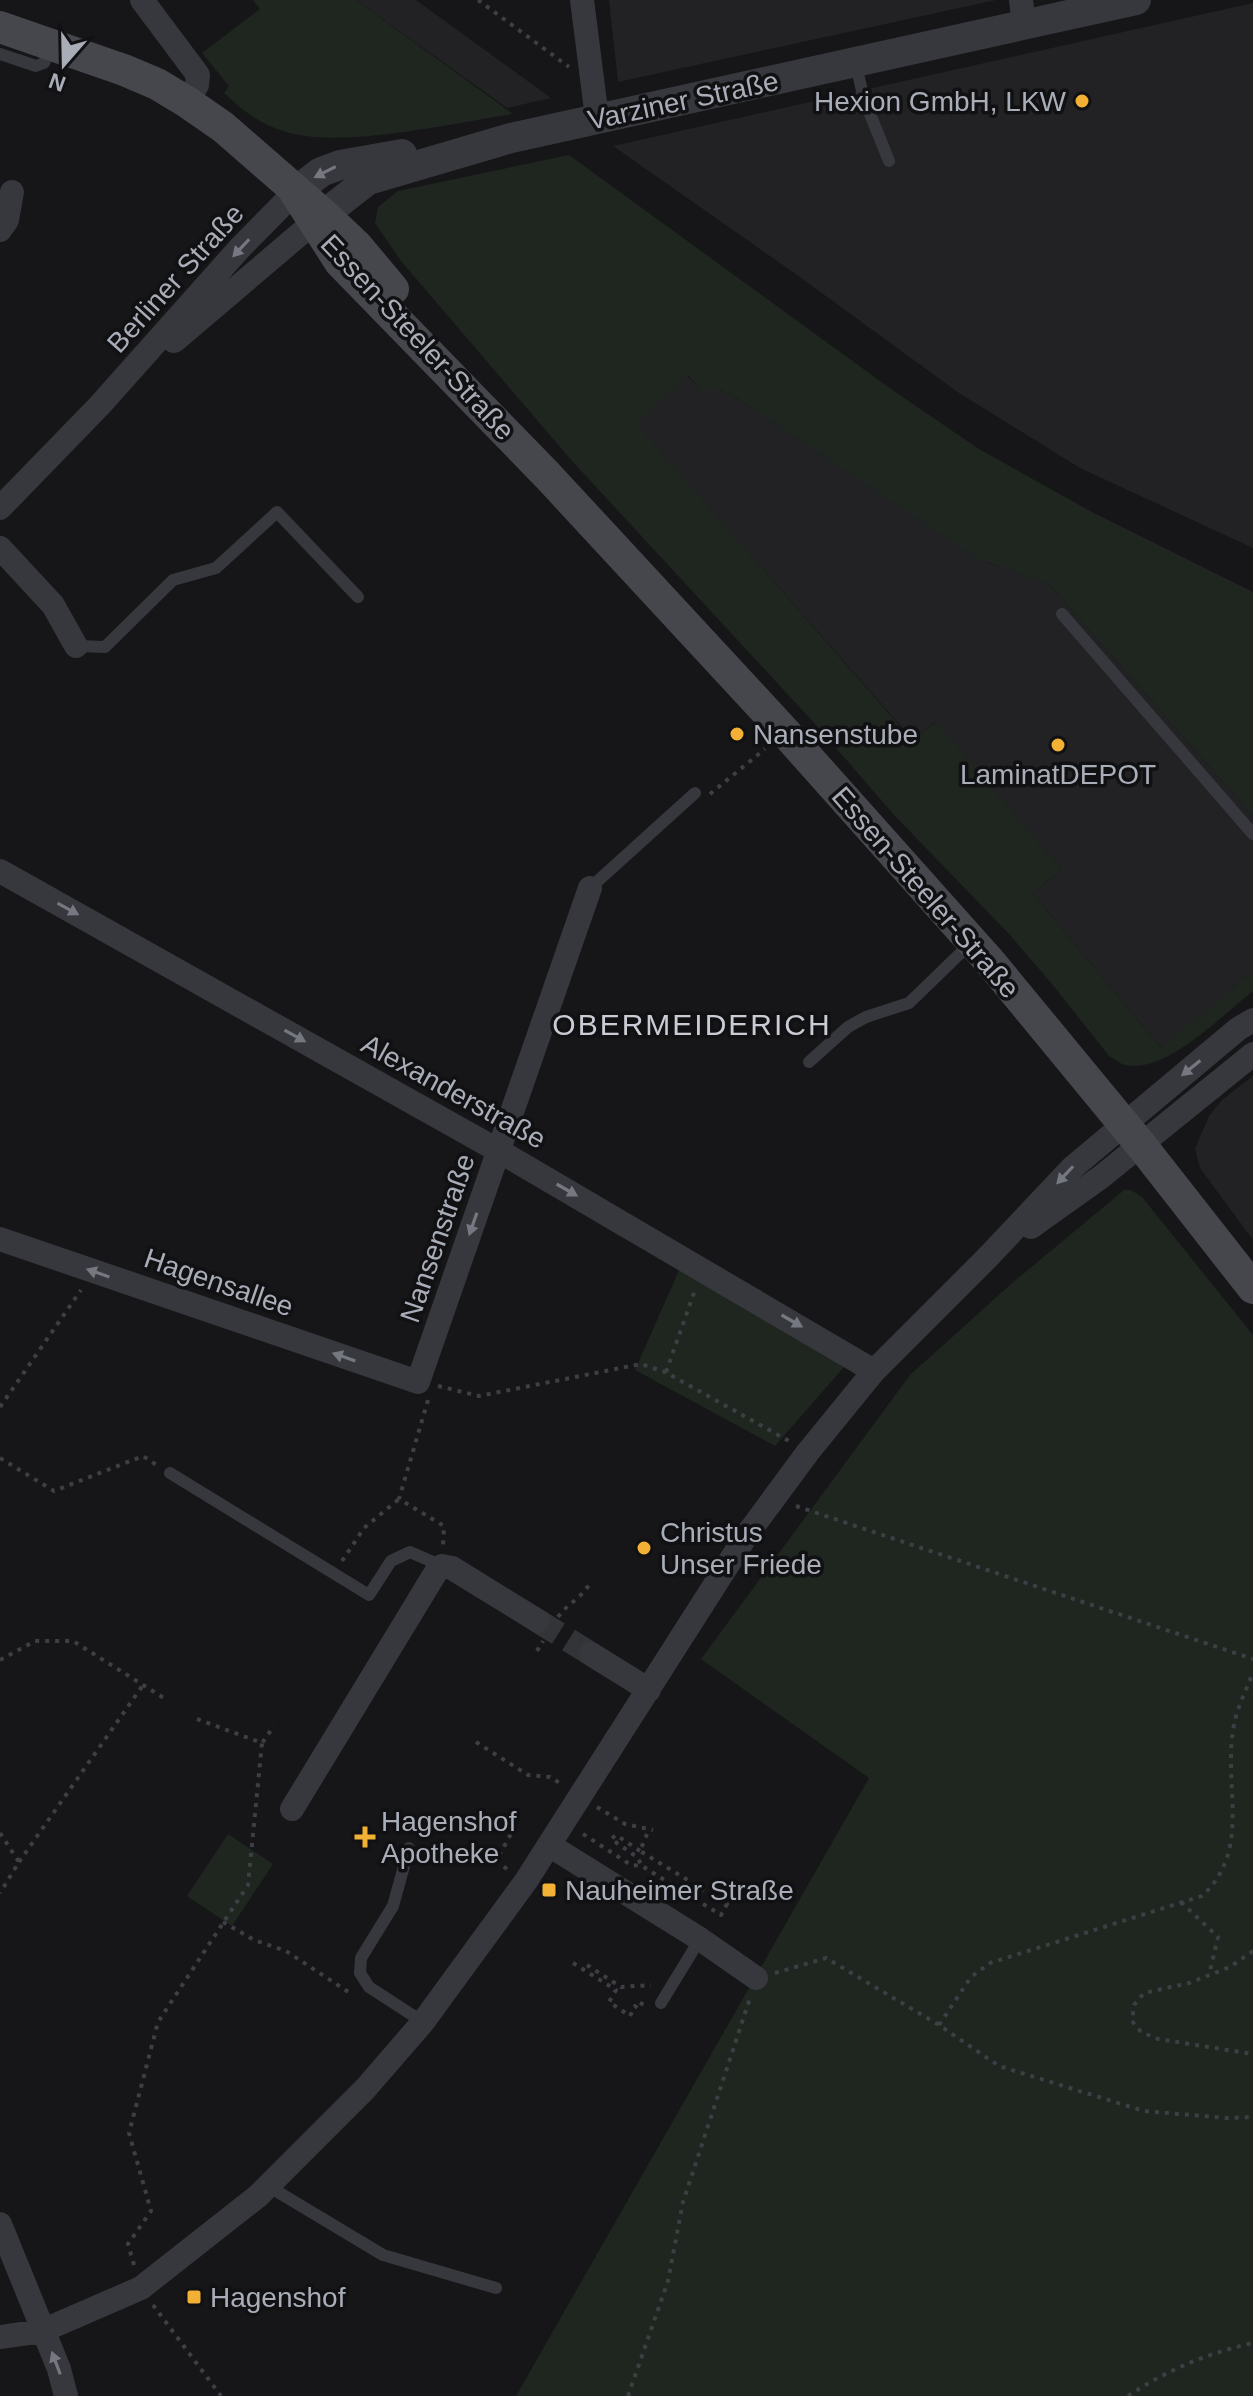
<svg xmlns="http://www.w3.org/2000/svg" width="1253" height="2396" font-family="Arial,sans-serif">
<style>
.built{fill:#222225}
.green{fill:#1e261f}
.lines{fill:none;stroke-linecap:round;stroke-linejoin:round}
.minor-tunnel{stroke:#333438;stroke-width:24;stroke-dasharray:24 12;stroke-linecap:butt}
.path{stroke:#3d3f44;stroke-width:4;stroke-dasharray:4 6;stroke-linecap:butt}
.service{stroke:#37383d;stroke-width:12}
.minor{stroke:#37383d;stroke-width:24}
.tertiary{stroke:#37383d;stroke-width:30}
.secondary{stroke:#45474d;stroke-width:32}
.oneway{fill:#757881}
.poi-dot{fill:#f2b134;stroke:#111113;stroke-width:3}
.labels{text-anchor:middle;stroke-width:7;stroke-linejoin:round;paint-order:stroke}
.street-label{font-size:28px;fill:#a8adb8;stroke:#111113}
.poi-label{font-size:28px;fill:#a8adb8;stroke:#111113;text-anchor:start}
.neighbourhood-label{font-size:30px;letter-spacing:2px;fill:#c9ccd4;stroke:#111113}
</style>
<rect width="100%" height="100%" fill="#161618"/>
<path class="built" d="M356,0h60l135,98 -44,10z
M609,0h387l-378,82z
M1253,3v545l-173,-80 -121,-75 -162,-118 -184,-129z
M687,375l13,15h20l12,5 256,168 47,14 13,6 205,233v156l-91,77 -129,-155 28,-25 -126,-147 -22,18 -278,-316z
M1253,1076v164l-53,-72 -5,-19 14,-33 13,-16z"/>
<path class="green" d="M253,0h103l157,114c-60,9 -171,35 -227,18 -25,-7 -44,-22 -62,-39l5,-7 -27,-33 58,-44z
M569,155l322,234 88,60 113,63 161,80v224l-205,-233 -70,-24 -246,-164 -12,-5h-20l-12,-15 -52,49 276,316 24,-18 125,147 -28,25 128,154 92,-76v19c-30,23 -81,77 -121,75 -9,0 -15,-5 -23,-10l-57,-72 -43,-50 -114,-118 -78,-90 -245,-265 -171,-200 -26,-38 3,-16 20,-16z
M1124,1190h7l11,7 111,138v1061h-737l353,-618 -168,-119 209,-284 101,-91z
M680,1268l165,98 -70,80 -140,-76z
M228,1834l45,30 -41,62 -45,-30z"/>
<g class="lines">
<path class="minor-tunnel" d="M538,1621l53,33"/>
<path class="path" d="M478,0l91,67
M710,794l55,-45
M666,1372l29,-82
M438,1386l41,10 162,-32 24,8 124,69
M428,1400l-29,99 45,27 -1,20
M0,1407l81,-117
M0,1458l54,33 89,-35 15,10
M796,1506l457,153
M342,1561l22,-33 35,-29
M558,1617c9,-13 21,-17 31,-32
M537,1651l6,-10
M0,1660l35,-19h38l94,59
M197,1719l65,24 12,-17
M476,1742l52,33 22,2 13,8
M597,1807l28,17 28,6
M0,1833l19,29 -19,31
M583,1834l48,31 11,1 79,49 6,-11 -87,-53 9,-22
M640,1851l-24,-16 -5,4 26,18 5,9
M19,1862l124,-177
M507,1869l-11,-8 16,-29
M1181,1902l37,35 -9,38
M223,1922l31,18 32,11 67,44
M1253,1951l-23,16 -41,16 -45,10 -10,12 -2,16 9,11 17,7 95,15
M573,1963l43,27 -7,12 21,14 5,-10 4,3 6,-12
M587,1965l34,22 30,-2
M775,1973l51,-15 113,67 60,41 145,45 82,7 27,-1
M939,2025l32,-48 19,-14 212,-67c51,-47 20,-110 32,-171 3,-18 13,-36 19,-53
M134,2265l-6,-21 23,-33 -22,-78 29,-111 90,-137 14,-142
M153,2305l68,91
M628,2396l40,-115 15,-79 67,-204
M1128,2396c39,-26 80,-43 125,-53"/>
<path class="service" d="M0,54l36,12 8,-3 7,-18
M855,61l9,38 25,62
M1062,614l191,220
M76,646l29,1 68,-67 43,-12 61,-56 81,85
M590,888l105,-95
M809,1062l39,-35 18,-10 43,-14 63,-61
M170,1473l199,122 22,-34 19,-9 32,14
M409,1848l-16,58 -32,52 -1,15 9,14 54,35
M661,2003l39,-64
M268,2186l115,69 113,33"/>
<path class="minor" d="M142,0l56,75 -1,10 -10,17
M582,0l15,118
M1021,0l3,24
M0,230l7,-10 5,-28
M174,341l139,-118
M0,508l100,-103 139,-156 56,-57
M0,548l53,57 23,41
M0,871l499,280 375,220
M1031,1227l70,-50 152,-123
M0,1239l418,143 172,-494
M591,1654l58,36
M292,1809l144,-237 6,-6 10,2 86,53
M549,1845l151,94 56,39
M0,2224l59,145 7,27
M0,2337l42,-6 99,-43 117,-92 107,-107 58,-67 103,-141 220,-345 62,-84 66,-81 113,-113 85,-90 166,-139 15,-9"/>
<path class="tertiary" d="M295,192l26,-20 19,-7 62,-11
M313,223l55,-43 143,-42 625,-138"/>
<path class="secondary" d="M0,27l124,43 33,14 30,18 36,25 100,87 34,32 36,43
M295,192l45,70 208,214 237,256 206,231 150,182 112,143"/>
</g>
<defs><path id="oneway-solid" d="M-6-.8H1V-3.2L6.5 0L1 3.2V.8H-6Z" transform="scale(2)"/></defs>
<g class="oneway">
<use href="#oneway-solid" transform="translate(325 172) rotate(153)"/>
<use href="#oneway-solid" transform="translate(241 248) rotate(133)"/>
<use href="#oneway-solid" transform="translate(68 909) rotate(29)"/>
<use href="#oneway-solid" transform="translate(295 1036) rotate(29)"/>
<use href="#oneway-solid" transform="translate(1191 1068) rotate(141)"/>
<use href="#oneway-solid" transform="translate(1065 1175) rotate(133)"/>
<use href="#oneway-solid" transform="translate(567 1190) rotate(30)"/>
<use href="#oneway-solid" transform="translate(473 1224) rotate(109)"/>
<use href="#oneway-solid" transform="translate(98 1273) rotate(-161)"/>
<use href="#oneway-solid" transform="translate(792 1321) rotate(30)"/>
<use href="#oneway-solid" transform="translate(344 1357) rotate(-161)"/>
<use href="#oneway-solid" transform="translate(56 2363) rotate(-111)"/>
</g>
<g class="poi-dot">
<circle cx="1082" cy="101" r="8"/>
<circle cx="737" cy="734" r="8"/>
<circle cx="1058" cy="745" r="8"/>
<circle cx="644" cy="1548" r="8"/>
<path d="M361 1825h8v8h8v8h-8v8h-8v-8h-8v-8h8z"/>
<rect x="541" y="1882" width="16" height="16" rx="4"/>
<rect x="186" y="2289" width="16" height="16" rx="4"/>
</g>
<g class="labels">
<g class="street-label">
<text transform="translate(683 100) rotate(-12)" y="10">Varziner Straße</text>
<text transform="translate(175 278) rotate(-48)" y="10">Berliner Straße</text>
<text transform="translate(418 337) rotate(47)" y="10">Essen-Steeler-Straße</text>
<text transform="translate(926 892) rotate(49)" y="10">Essen-Steeler-Straße</text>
<text transform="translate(454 1091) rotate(29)" y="10">Alexanderstraße</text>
<text transform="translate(437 1238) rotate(-71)" y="10">Nansenstraße</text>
<text transform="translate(219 1282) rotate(19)" y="10">Hagensallee</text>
</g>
<g class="poi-label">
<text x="1066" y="111" text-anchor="end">Hexion GmbH, LKW</text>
<text x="753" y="744">Nansenstube</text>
<text x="1058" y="784" text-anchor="middle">LaminatDEPOT</text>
<text x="660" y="1542">Christus<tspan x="660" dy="32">Unser Friede</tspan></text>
<text x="381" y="1831">Hagenshof<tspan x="381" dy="32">Apotheke</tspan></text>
<text x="565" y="1900">Nauheimer Straße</text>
<text x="210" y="2307">Hagenshof</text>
</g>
<g class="neighbourhood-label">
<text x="692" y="1035">OBERMEIDERICH</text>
</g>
</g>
<g transform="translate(64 64) rotate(200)" stroke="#111113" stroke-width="6" paint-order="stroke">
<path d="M0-6L14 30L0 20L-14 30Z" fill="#a8adb8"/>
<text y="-12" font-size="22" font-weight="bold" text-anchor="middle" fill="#a8adb8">N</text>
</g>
</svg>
